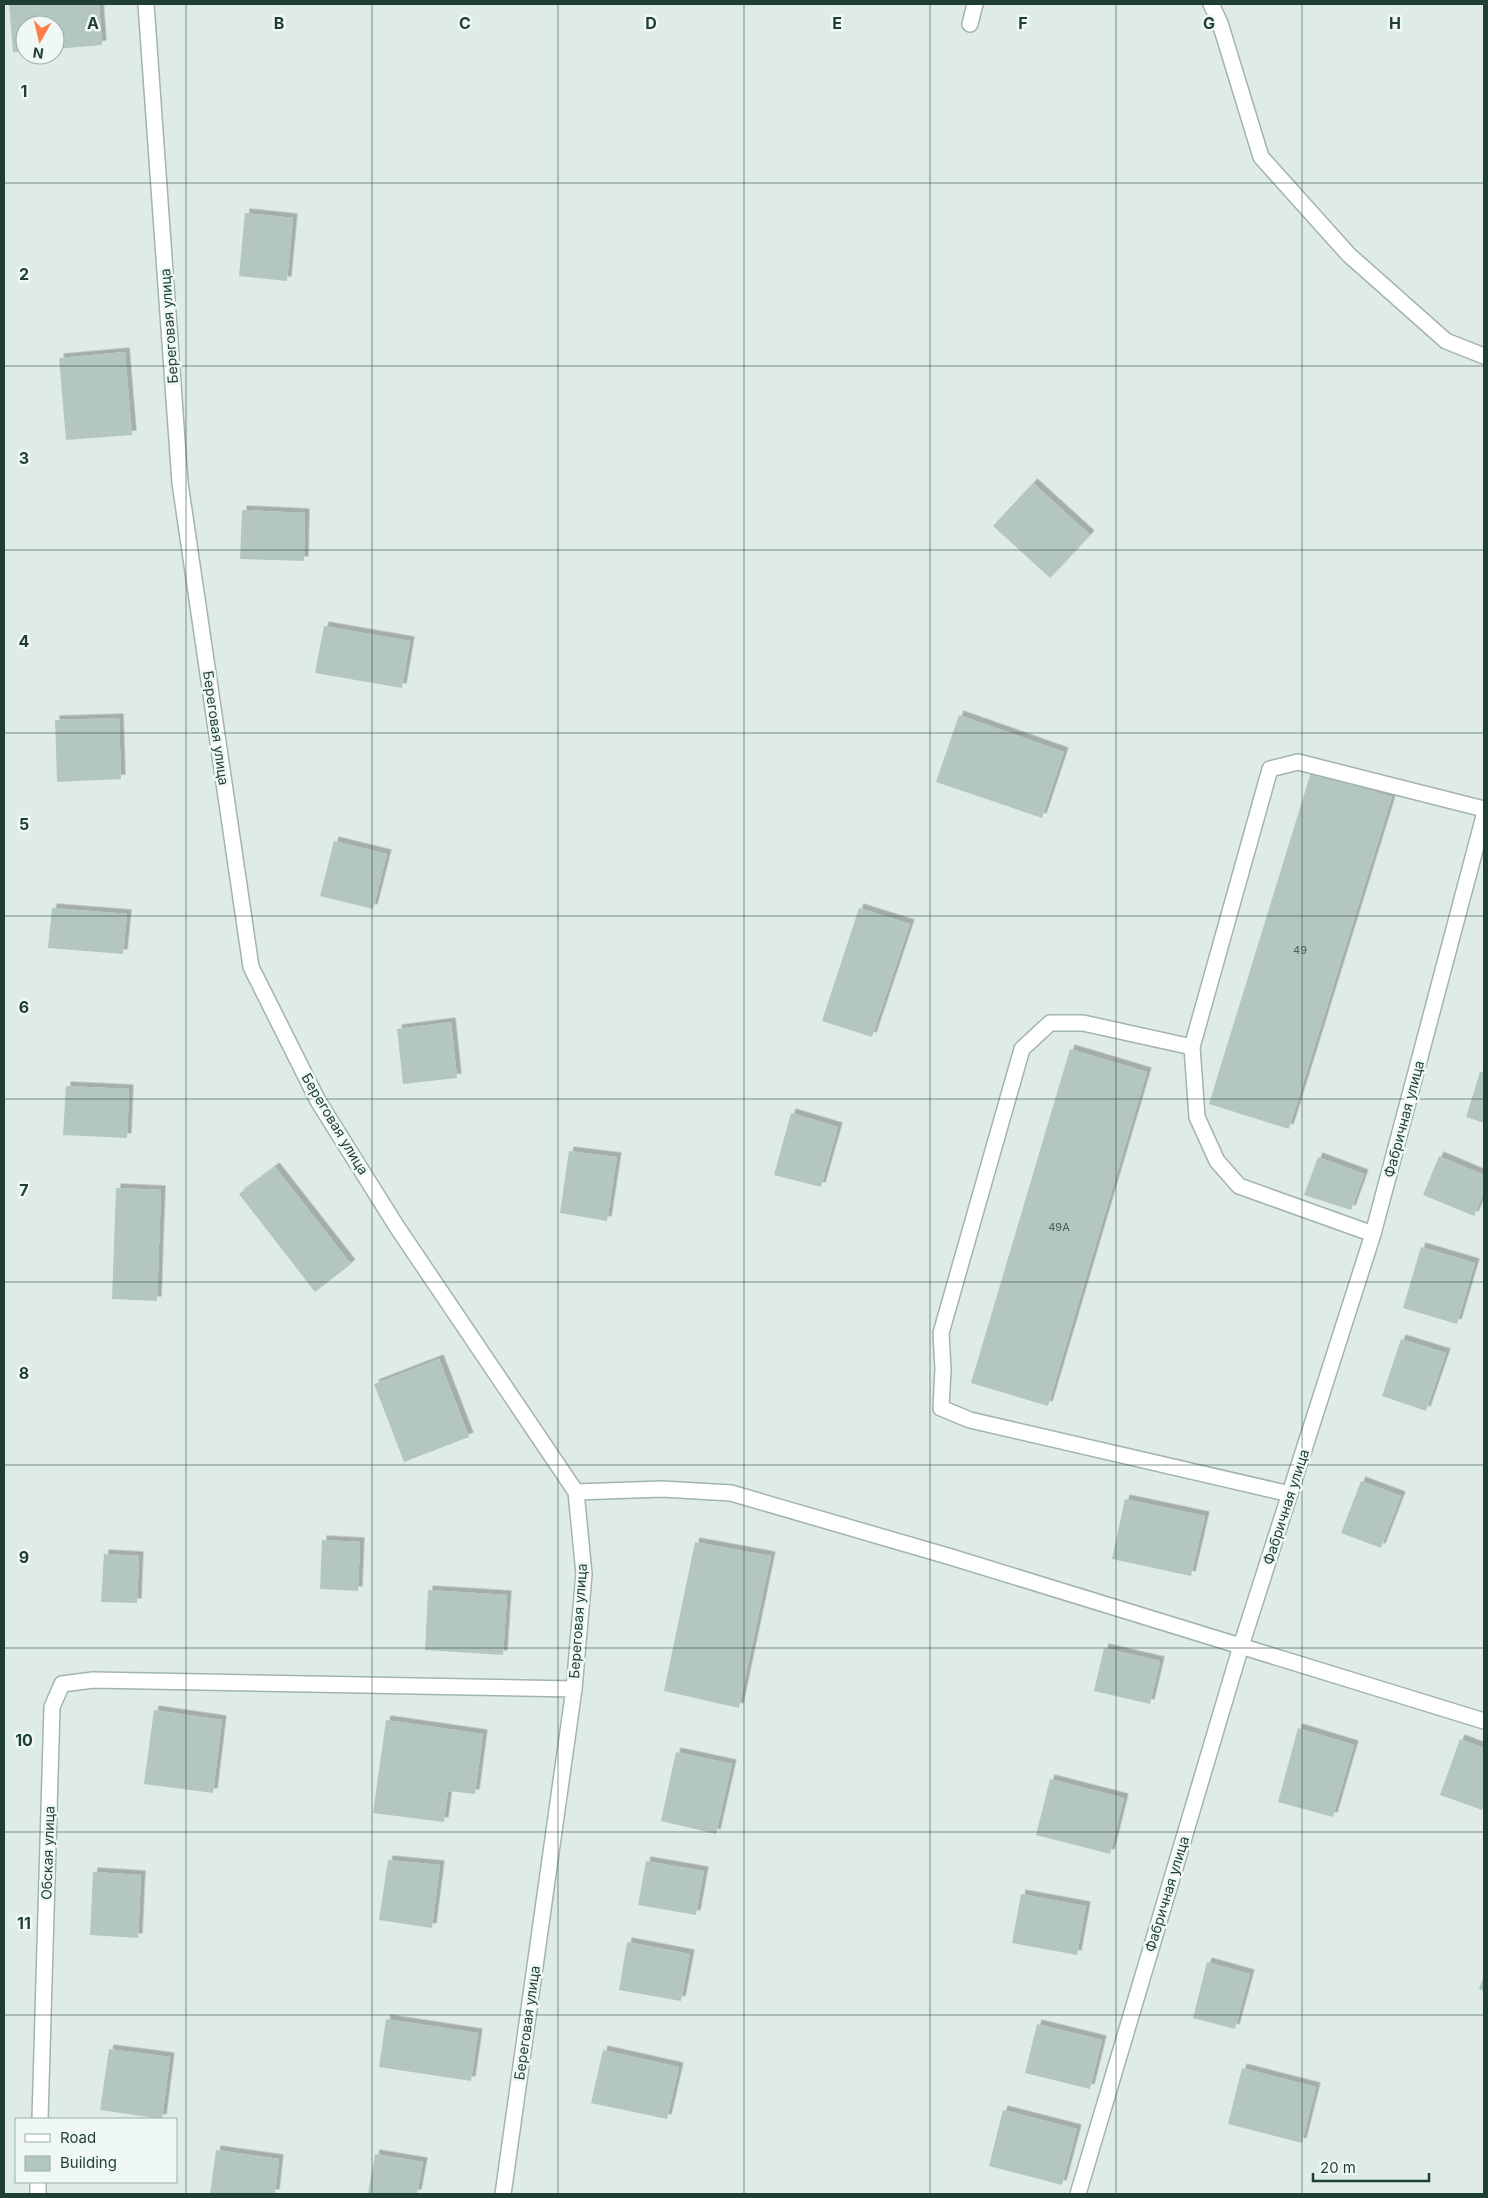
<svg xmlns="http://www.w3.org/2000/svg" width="1488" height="2198" font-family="Inter,sans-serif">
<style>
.building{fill:#b4c7bf;filter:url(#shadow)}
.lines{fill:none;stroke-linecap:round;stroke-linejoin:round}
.service-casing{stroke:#a1b4ae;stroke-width:18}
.minor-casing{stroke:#a1b4ae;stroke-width:18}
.service{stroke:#fff;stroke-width:15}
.minor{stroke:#fff;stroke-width:15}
.grid{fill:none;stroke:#1e3e36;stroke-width:1;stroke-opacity:0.55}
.labels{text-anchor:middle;stroke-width:5;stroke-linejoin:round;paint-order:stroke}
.number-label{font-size:11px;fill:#446058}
.street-label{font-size:14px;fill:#1e3e36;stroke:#eff8f4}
.grid-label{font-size:16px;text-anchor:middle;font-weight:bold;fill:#1e3e36;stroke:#eff8f4;stroke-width:5;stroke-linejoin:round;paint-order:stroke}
</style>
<defs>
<filter id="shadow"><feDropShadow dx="4.5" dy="-4.5" stdDeviation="0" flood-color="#0004"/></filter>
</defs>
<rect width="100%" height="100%" fill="#dfece6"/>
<path class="building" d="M9,4h90l3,41 -47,4v-24h-30v27h-12z
M245,213l48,5 -6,63 -48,-5z
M125,352l7,83 -66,5 -7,-82z
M1033,483l57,52 -40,43 -57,-52z
M242,510l63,3 -1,48 -64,-2z
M324,626l86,15 -8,47 -87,-15z
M959,715l105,37 -22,66 -106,-36z
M119,718l2,61 -64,3 -2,-62z
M1311,772l81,25 -103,332 -80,-25z
M334,841l53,13 -14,55 -53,-13z
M52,908l75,6 -4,40 -75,-6z
M859,908l51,16 -38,113 -50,-16z
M451,1022l6,56 -54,6 -6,-55z
M1070,1049l77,23 -99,334 -77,-23z
M1480,1072l4,1v50l-18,-6z
M66,1086l63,3 -2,49 -64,-3z
M791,1113l47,14 -17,60 -47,-12z
M569,1151l48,6 -10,64 -47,-8z
M1439,1156l45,19v17l-10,24 -51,-21z
M1318,1157l46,17 -13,36 -47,-15z
M275,1167l76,97 -36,28 -76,-98z
M116,1188l45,2 -4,111 -45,-2z
M1421,1247l54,16 -18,61 -54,-16z
M1401,1339l45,14 -20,58 -44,-15z
M439,1359l30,78 -65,25 -30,-78z
M1361,1481l40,15 -20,52 -40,-15z
M1125,1499l80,17 -14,60 -79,-17z
M322,1540l38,2 -2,49 -38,-2z
M695,1542l76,14 -32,152 -75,-17z
M104,1554l35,2 -2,47 -36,-1z
M428,1590l79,5 -4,60 -78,-5z
M1104,1648l56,13 -10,43 -56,-13z
M154,1710l68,10 -9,73 -69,-9z
M386,1720l97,14 -8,60 -27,-3 -4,31 -71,-9z
M1298,1728l56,17 -21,72 -55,-15z
M1460,1739l24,9v57l-2,5 -42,-15z
M676,1752l56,12 -16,70 -55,-13z
M1050,1779l74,19 -14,56 -74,-19z
M388,1860l52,5 -8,63 -53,-8z
M646,1861l58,10 -8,44 -58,-10z
M93,1872l48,3 -3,63 -48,-3z
M1021,1894l65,12 -9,49 -65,-12z
M627,1942l63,12 -9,47 -62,-11z
M1207,1962l43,12 -15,55 -42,-11z
M1484,1976v15l-5,-2z
M386,2019l92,14 -7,48 -92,-14z
M1037,2024l65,16 -12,49 -65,-16z
M109,2049l61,8 -8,62 -62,-9z
M603,2050l76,17 -12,52 -76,-16z
M1242,2068l74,19 -14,56 -74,-19z
M1003,2110l74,19 -15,56 -73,-19z
M216,2150l63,9 -4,35h-65z
M375,2154l48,8 -6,32h-49z"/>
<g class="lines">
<g class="service-casing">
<path id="service" d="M1211,4l9,19 41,134 88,98 97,86 38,15
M970,24l5,-20
M1192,1047l5,70 20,44 22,25 134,48
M1290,1494l-320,-74 -29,-12 2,-39 -2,-36 81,-284 28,-26h33l109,24 78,-278 28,-7 186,47"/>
</g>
<g class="minor-casing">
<path id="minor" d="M146,4l34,479 71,484 67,134 79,126 179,265 8,82 -10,115 -71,505
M576,1492l86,-3 69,4 220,64 533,164
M40,2119l12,-412 10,-23 31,-4 481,9
M38,2194v-12
M1078,2194l163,-548 132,-412 111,-418"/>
</g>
<use href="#service" class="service"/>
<use href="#minor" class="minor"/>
</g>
<path class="grid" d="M186,4v2190M372,4v2190M558,4v2190M744,4v2190M930,4v2190M1116,4v2190M1302,4v2190M4,183h1480M4,366h1480M4,550h1480M4,733h1480M4,916h1480M4,1099h1480M4,1282h1480M4,1465h1480M4,1648h1480M4,1832h1480M4,2015h1480"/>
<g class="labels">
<g class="number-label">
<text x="1300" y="954">49</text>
<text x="1059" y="1231">49А</text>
</g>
<g class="street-label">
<text transform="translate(169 326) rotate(-94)" y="5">Береговая улица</text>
<text transform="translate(216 728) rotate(82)" y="5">Береговая улица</text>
<text transform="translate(1404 1119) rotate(-75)" y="5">Фабричная улица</text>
<text transform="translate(335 1124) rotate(59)" y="5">Береговая улица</text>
<text transform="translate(1286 1507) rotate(-72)" y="5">Фабричная улица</text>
<text transform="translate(578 1621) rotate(-86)" y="5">Береговая улица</text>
<text transform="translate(48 1853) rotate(-88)" y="5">Обская улица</text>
<text transform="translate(1167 1894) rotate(-73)" y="5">Фабричная улица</text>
<text transform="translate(527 2023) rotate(-82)" y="5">Береговая улица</text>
</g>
</g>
<g class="grid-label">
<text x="93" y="29">A</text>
<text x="279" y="29">B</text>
<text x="465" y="29">C</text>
<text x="651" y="29">D</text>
<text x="837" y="29">E</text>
<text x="1023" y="29">F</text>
<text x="1209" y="29">G</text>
<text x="1395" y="29">H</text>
<text x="24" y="97">1</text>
<text x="24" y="280">2</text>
<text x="24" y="464">3</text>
<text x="24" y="647">4</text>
<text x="24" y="830">5</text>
<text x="24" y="1013">6</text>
<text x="24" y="1196">7</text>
<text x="24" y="1379">8</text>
<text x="24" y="1563">9</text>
<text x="24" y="1746">10</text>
<text x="24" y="1929">11</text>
</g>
<rect width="1488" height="2198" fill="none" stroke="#1e3e36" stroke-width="10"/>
<rect x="15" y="2118" width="162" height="65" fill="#eff8f4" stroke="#9baea8"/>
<rect x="25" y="2134" width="25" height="8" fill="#ffffff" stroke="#9baea8"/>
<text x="60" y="2143" font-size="15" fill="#1e3e36">Road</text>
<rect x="25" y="2156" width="25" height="15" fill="#b4c7bf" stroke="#9baea8"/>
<text x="60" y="2168" font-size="15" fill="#1e3e36">Building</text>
<g transform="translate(40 40) rotate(188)"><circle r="24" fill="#eff8f4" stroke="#9baea8"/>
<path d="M0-4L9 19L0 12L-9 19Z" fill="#ff7b4a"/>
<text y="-8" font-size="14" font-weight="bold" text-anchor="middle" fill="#1e3e36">N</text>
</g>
<path d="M1313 2173v8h116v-8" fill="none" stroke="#1e3e36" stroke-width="2.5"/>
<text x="1320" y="2173" font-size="15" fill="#1e3e36" stroke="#eff8f4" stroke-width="4" paint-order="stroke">20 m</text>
</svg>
